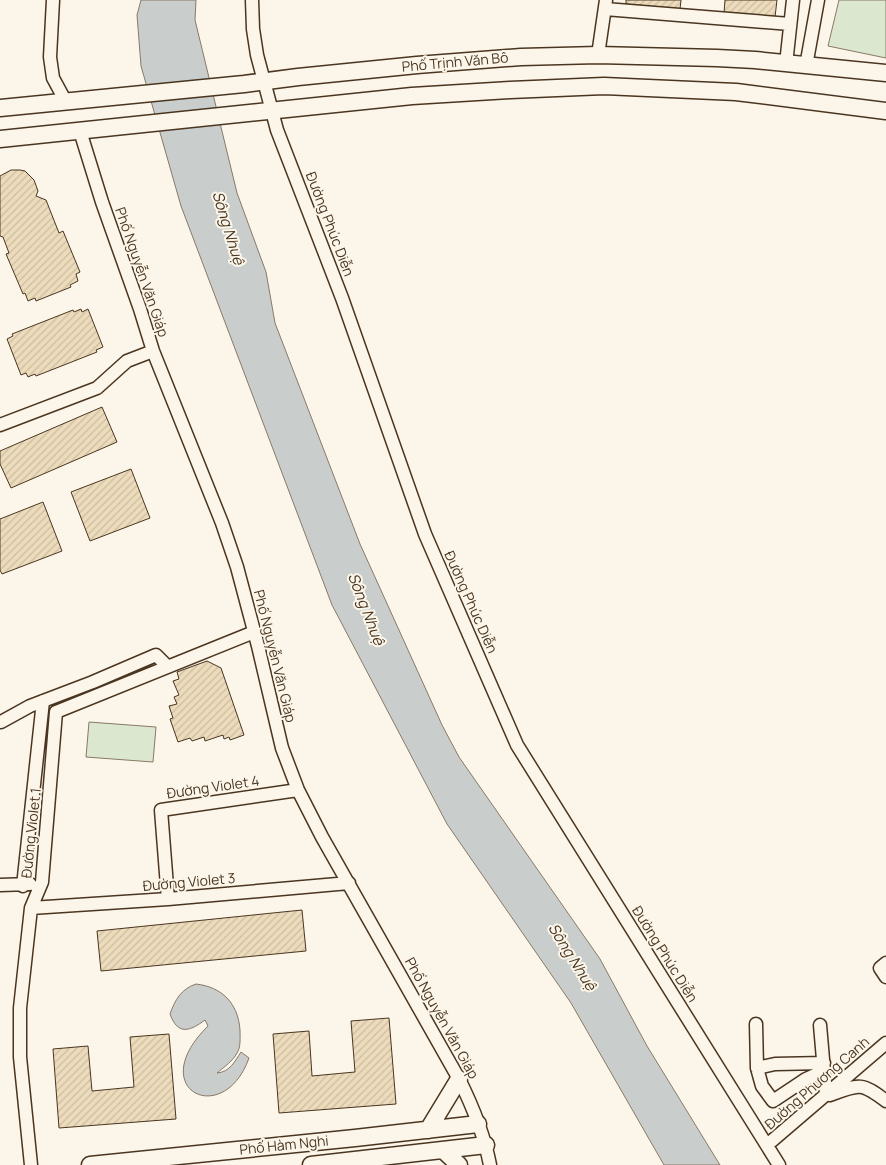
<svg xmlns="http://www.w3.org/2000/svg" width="886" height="1165" font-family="Manrope,sans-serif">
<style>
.green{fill:#dce7d0;stroke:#887966}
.water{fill:#c9cecd;stroke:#887966}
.building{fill:url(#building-hatch);stroke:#4a3520}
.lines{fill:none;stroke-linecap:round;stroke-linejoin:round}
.minor-casing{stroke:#4a3520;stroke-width:15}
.major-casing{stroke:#4a3520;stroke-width:19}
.minor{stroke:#fbf6e9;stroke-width:12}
.major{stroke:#fbf6e9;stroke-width:16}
.labels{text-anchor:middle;stroke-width:4;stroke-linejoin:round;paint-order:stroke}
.street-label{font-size:14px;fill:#4a3520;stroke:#fbf6e9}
.water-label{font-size:15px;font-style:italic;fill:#4a3520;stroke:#fbf6e9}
</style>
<defs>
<pattern id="building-hatch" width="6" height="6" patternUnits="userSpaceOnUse" patternTransform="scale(1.25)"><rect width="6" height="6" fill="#ecdcbc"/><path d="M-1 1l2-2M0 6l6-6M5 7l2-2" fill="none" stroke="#ccbda1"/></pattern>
</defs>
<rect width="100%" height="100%" fill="#fbf6e9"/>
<path class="green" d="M839,0h47v58l-58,-12z
M89,722l67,5 -3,35 -67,-5z"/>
<path class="water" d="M141,0h55l-1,20 42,173 29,79 9,51 85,221 82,181 17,32 141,202 47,87 73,119h-56l-93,-162 -124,-179 -115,-219 -151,-399 -40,-140 -4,-51z
M196,984c26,3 42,19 44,46 0,8 1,17 -3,23 -4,8 -13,14 -20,20 13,-1 18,-12 24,-21l8,6c-25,71 -106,32 -41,-32l-3,-6c-15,11 -27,16 -35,-6 5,-14 11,-25 26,-30z"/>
<path class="building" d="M626,0h55l-1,9 -54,-5z
M725,0h52l-2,17 -51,-4z
M11,170h9l5,1 9,9 4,11 -2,5 10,4 13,33 4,-2 17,41 -4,2 2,7 -8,4 1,2 -35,14 -1,-3 -7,3 -3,-8 -2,1 -17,-40 3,-1 -6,-16 -3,-1v-60z
M81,309l1,3 6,-3 15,38 -7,3 1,2 -61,24 -1,-2 -7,3 -2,-4 -5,2 -14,-36 6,-3 -1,-2 61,-24 1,2z
M102,407l15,35 -106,46 -11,-24v-13z
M131,469l19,49 -60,23 -19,-49z
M43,502l19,49 -60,23 -2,-4v-51z
M207,661l14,7 23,67 -14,5 -1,-3 -5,2 -1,-4 -18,6 -1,-4 -12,4 -2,-3 -12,4 -8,-23 3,-1 -4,-12 8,-2 -3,-7 5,-2 -6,-14 6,-2 -2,-7z
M302,910l4,41 -205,20 -4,-40z
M389,1018l7,86 -117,9 -6,-79 36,-3 3,45 43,-4 -4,-51z
M169,1034l7,85 -117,9 -6,-79 35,-3 4,45 42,-4 -4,-50z"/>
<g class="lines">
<g class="minor-casing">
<path id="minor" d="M53,0l-3,57 3,21 13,24
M252,0l1,29 4,26 20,75 65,168 83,236 92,211 262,420
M605,9l185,15
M598,55l8,-55
M786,64l7,-64
M806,66l12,-66
M80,131l22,71 38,107 13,42 69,172 15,44 21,79 24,102 16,42 24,47 137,242c14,28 25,55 31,86
M0,425l97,-37 30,-27 26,-10
M1,722l29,-16 63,-24 63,-27 11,11
M0,885l30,-1
M23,886l20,-185
M168,899l-7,-89 137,-20
M31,908l137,-9 181,-16
M886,963l-6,5 6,9
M756,1024l1,44
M820,1025l6,69
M824,1063l-49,1 -18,4 5,18 11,15 33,-22 18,-8
M830,1095c29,-11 31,-13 56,6
M767,1145l119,-102
M31,1165l-11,-108v-49l11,-100 11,-26 14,-170 198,-80"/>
</g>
<g class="major-casing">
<path id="major" d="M0,108l244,-24 54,-7 119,-12 104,-8 77,-2 119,3 38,2 131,13
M0,139l412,-43 98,-6 94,-4 132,6 150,19
M428,1130l31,-51
M443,1150l16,15
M90,1165l265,-27 123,-14
M311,1165l175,-20"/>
</g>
<use href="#minor" class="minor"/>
<use href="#major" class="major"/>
</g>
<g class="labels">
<g class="street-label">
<text transform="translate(455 62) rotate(-5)" y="5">Phố Trịnh Văn Bô</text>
<text transform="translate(330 224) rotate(69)" y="5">Đường Phúc Diễn</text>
<text transform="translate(142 272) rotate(71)" y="5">Phố Nguyễn Văn Giáp</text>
<text transform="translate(471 602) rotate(66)" y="5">Đường Phúc Diễn</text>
<text transform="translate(275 656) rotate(76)" y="5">Phố Nguyễn Văn Giáp</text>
<text transform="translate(213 787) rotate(-8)" y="5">Đường Violet 4</text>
<text transform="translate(31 833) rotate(-84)" y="5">Đường Violet 1</text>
<text transform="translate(189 882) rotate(-5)" y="5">Đường Violet 3</text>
<text transform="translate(665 954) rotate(58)" y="5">Đường Phúc Diễn</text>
<text transform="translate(442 1018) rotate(61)" y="5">Phố Nguyễn Văn Giáp</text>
<text transform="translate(817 1083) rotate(-41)" y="5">Đường Phương Canh</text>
<text transform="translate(284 1145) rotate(-6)" y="5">Phố Hàm Nghi</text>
</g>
<g class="water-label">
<text transform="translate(228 228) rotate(73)" y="5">Sông Nhuệ</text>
<text transform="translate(366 609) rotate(69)" y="5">Sông Nhuệ</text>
<text transform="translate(572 957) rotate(58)" y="5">Sông Nhuệ</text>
</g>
</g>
</svg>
